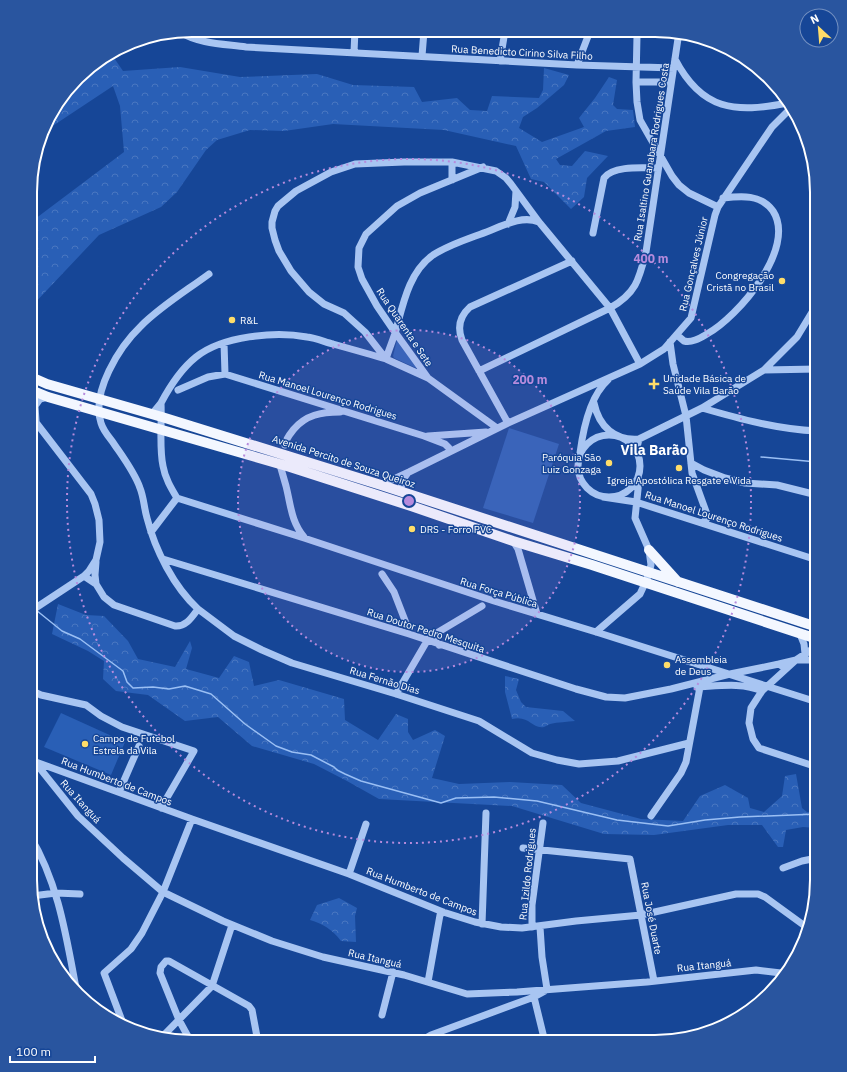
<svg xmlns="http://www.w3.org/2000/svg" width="847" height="1072" font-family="'IBM Plex Sans',sans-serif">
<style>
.grass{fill:#295fb6}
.forest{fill:url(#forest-crowns)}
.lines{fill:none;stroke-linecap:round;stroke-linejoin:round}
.stream{stroke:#9abff4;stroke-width:1.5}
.minor{stroke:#a8c5f2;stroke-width:7}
.major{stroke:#f3f7ff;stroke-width:10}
.ring{fill:none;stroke:#b68bdc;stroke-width:2;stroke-dasharray:2 4}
.poi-dot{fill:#ffdd69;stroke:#164697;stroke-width:1.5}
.labels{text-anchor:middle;stroke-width:3;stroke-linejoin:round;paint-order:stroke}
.street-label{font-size:10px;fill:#fff;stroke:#164697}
.poi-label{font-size:10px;fill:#fff;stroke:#164697;text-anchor:start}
.district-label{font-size:14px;font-weight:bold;fill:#fff;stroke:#164697}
.rim{fill:none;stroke:#fff;stroke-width:2}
.centre{fill:#b68bdc;stroke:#164697;stroke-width:2}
.ring-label{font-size:12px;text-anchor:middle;font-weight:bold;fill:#b68bdc;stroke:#164697;stroke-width:3;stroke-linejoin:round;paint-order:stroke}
</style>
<defs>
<pattern id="forest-crowns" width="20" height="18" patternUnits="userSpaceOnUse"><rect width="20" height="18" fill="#295fb6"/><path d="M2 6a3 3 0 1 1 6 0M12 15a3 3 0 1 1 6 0" fill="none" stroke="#4977c1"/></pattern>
</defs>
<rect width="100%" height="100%" fill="#164697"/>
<path class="grass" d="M397,340l19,26v2l-22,-10 -1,-2z
M509,428l50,16 -26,79 -50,-15z
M61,713l64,29 -14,33 -67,-28z"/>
<path class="forest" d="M112,55l11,16 57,-4 60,10 77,-3 36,11 61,2 8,15 35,-4 13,12 17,1 5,-15 47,2 4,-8 1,-22 25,7 -5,10 -27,23 -14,9 -4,11 23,14 42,-15 -5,-9 16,-20 14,-21 8,3 -4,25 4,4 16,1 2,17 -29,4 -50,28 4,6 12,1 13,-15 23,5 -21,22 -3,19 -13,12 -27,-27 -13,-3 -15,-33 -72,-16 -111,-6 -49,7 -34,-1 -33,10 -11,10 -29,42 -16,15 -62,28 -68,72v-85l93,-70 -4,-46 -7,-20 -68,45 7,-20 33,-41z
M58,604l28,11 18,1 24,25 10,18 37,8 15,-26 2,7 -6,21 33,9 15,-22 15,6 5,24 25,-6 65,19 1,21 33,20 18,-26 12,5v13l5,8 22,-10 10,6 -13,42 27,6 51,-2 52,3 19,18 60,16 42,2 17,-25 25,-11 23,13 2,10 14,4 18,-16 3,-20 11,-2 6,34 5,4h10v16l-14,-1 -17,3 -3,17h-5l-16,-22h-34l-74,10 -50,-1 -92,-28 -133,-7 -32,-18 -33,-17 -62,-18 -34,-29 -33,4 -37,-26 -32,-4 -13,-12 1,-18 -16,-10 -36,-17z
M505,676l14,3 -3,11 5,12 5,5 37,4 12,10c-8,1 -17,1 -25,3 -2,1 -4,2 -6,3 -13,2 -14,-12 -32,-8l-7,-27z
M339,898l18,10 -2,8 1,26 -15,-1c-9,-12 -18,-17 -31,-21l7,-15z"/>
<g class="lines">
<path class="stream" d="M761,457l56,5
M31,604l3,3
M36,610l26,21 18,8 43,32 4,11 6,6 20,-1 16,2 16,-3 26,8 34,30 31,22 16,6 19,3 23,12 3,3 8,4 16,7 80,22 15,-5 38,-1 43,4 80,19 51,6 37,-6 35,-3 77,-3"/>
<path class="minor" d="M636,31l1,5 -1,46 1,20 3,18 32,56 7,9 10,8 29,14
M180,32c19,12 45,12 66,15l331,18 97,3
M354,52l1,-22
M422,56l2,-25
M675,59c27,52 60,54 113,44
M500,61l5,-30
M577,65l13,-34
M636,82h35
M452,180v-18
M508,224l7,-17 1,-16
M593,233l11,-55c9,-13 40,-10 54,-10
M677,335l7,6c8,2 16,-3 23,-7 31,-17 90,-86 66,-123 -12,-17 -32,-15 -50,-13
M670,342l3,22 13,52 6,57 16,44 -2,3 -4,3
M224,343l1,31
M764,370l53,-1
M479,371l131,-63c26,-15 29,-28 36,-56l33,-220
M428,378l-36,-50 -15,-22 -15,-27 -4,-12 1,-19 7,-14 31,-28 23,-13 63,-26
M178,390l30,-13 17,-3 199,62 21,8 4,4v4
M161,403c9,-17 20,-34 35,-46 26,-21 79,-26 111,-20 9,1 18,5 26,7 18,5 36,10 53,15 3,-10 7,-19 10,-29 7,-26 13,-58 37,-75 17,-11 38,-17 56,-24 15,-6 34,-16 50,-9
M594,403c5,24 21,38 45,36l-3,13
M702,408c38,11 75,21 115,23
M152,414l9,-11c1,20 -2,45 2,63 2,12 8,22 14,32
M36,421l-1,-15 5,-7 8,-2
M508,423l-46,-83c-5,-13 -2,-24 8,-33l102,-46
M497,428l-69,-50 -42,-19 -21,-27 -21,-19 -20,-9 -15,-12 -18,-21 -12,-20 -4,-11 -3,-12v-6l3,-11 3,-5 18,-15 35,-19 24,-8 49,-2h48l44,9 10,7 5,6 28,38 71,86 30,56
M578 466a31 31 0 1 1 62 0a31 31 0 1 1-62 0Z
M428,436l58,-4
M639,439l63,-31 62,-38 33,-33 20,-33
M285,445c1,-7 5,-11 9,-16 12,-14 27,-17 46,-17
M580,453c3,-23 10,-57 28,-73
M691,463l13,7 21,8 20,5 32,2 40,10
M280,465c2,7 4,14 6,21 5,20 5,35 18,51
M381,485l28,-13 99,-49 132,-59 24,-15 27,-31 24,-103 3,-8 54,-80 20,-20
M401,491l1,-10 5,-7
M603,497l33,5 181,58
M177,498l127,40 190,63 102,31 221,70
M151,532l26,-34
M513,541l5,8 19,65
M163,559l246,75 167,55 30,8 19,1 46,-9 59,-15 49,-10
M382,574l12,18 12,31
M84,576l12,8 -1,-9 1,-13
M96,584l8,13 10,8 61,21c11,1 17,-9 23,-17l36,27 28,14 30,13 104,31 83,27 53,32 25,7 22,4 39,-3 71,-18
M198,609c-24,-22 -43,-59 -51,-91 -3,-10 -3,-20 -7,-30 -6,-17 -18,-32 -28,-47 -4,-5 -9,-11 -11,-18 -10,-31 18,-76 40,-97 20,-20 45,-35 68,-52
M31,611l53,-35 5,-5 7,-11 4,-18 -1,-22 -4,-16 -4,-10 -60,-78
M596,632l44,-38 7,-15 4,-14 -2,-15 -14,-32 4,-38
M435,634l47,-28
M800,634l4,10 1,10
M782,666l-3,-2 17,-4h21
M697,687c21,-1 46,-5 65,4
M30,690l11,5 45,10 15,11 21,11 72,24 -33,57
M396,694l31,-53 8,-7v7l4,4
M30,758l12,13 36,45 45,42 40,34 60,29 49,20 51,16 81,18 63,19 50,-2 130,-10 109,-12 25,3
M33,761l159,58 157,55 94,38 32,10 26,5 21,1 54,-7 65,-6 95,-21h22l7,3 44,32
M817,767l-58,-19 -6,-9 -4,-16 2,-15 11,-17 34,-31 21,-14
M119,792l20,-46
M651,816l30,-43 5,-11 14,-75
M30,836c28,46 36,99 46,152
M523,848l107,11 24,122
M783,868l19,-7 15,-3
M349,874l17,-50
M32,896l24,-3 24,1
M482,924l4,-111
M532,927v-22l11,-82
M540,927l2,30 5,32
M428,982l12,-67 3,-3
M534,997l11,45
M382,1015l11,-43
M730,1022l19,-14
M124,1026l-20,-53 27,-24 11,-16 21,-41 29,-73
M161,1038l51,-52 20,-61
M191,1042l-12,-22 -19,-47 1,-6 5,-6h3l80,45 3,4 6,32
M419,1042l12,-7 103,-38 11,-6"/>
<path class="major" d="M31,377l16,7 115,33 219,68 436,142
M31,390l17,7 242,70 121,39 102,35 79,24 225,74
M649,550l29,32"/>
</g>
<circle cx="409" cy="501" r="171" fill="#b68bdc" fill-opacity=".12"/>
<g class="ring">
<circle cx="409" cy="501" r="171"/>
<circle cx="409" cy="501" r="342"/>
</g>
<g class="poi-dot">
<circle cx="782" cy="281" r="4"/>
<circle cx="232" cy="320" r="4"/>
<path d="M652 378h4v4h4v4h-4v4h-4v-4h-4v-4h4z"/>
<circle cx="609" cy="463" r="4"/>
<circle cx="679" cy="468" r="4"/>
<circle cx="412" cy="529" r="4"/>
<circle cx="667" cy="665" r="4"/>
<circle cx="85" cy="744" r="4"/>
</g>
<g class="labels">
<g class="street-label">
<text transform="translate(522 52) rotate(3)" y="4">Rua Benedicto Cirino Silva Filho</text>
<text transform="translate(651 152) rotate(-81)" y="4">Rua Isaltino Guanabara Rodrigues Costa</text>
<text transform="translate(693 264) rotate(-77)" y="4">Rua Gonçalves Júnior</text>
<text transform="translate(405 327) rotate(56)" y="4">Rua Quarenta e Sete</text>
<text transform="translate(328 395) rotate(17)" y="4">Rua Manoel Lourenço Rodrigues</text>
<text transform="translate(344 461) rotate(18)" y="4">Avenida Percito de Souza Queiroz</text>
<text transform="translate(714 516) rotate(18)" y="4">Rua Manoel Lourenço Rodrigues</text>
<text transform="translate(499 592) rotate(17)" y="4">Rua Força Pública</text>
<text transform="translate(426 630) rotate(18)" y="4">Rua Doutor Pedro Mesquita</text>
<text transform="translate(385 680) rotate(17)" y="4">Rua Fernão Dias</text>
<text transform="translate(117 781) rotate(21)" y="4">Rua Humberto de Campos</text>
<text transform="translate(81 801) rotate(48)" y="4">Rua Itanguá</text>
<text transform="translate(527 874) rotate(-84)" y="4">Rua Izildo Rodrigues</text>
<text transform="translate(422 891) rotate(21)" y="4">Rua Humberto de Campos</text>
<text transform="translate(652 918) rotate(79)" y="4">Rua José Duarte</text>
<text transform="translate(375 958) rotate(13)" y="4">Rua Itanguá</text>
<text transform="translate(704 965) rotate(-6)" y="4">Rua Itanguá</text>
</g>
<g class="poi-label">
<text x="774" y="279" text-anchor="end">Congregação<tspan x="774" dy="12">Cristã no Brasil</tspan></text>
<text x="240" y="324">R&amp;L</text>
<text x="663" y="382">Unidade Básica de<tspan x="663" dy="12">Saúde Vila Barão</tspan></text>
<text x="601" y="461" text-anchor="end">Paróquia São<tspan x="601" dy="12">Luiz Gonzaga</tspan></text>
<text x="679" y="484" text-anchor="middle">Igreja Apostólica Resgate e Vida</text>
<text x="420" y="533">DRS - Forro PVC</text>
<text x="675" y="663">Assembleia<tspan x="675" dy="12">de Deus</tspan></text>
<text x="93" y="742">Campo de Futebol<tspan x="93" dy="12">Estrela da Vila</tspan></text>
</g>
<g class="district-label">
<text x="654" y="455">Vila Barão</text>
</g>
</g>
<path d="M0 0H847V1072H0ZM192 37H655A155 155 0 0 1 810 192V880A155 155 0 0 1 655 1035H192A155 155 0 0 1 37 880V192A155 155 0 0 1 192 37Z" fill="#29559f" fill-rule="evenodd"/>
<path class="rim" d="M192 37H655A155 155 0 0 1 810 192V880A155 155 0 0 1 655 1035H192A155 155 0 0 1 37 880V192A155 155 0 0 1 192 37Z"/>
<circle cx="409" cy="501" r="6" class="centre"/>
<g class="ring-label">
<text x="651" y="263">400 m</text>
<text x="530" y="384">200 m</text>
</g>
<g transform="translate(819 28) rotate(334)"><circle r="19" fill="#164697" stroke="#7390c1"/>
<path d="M0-3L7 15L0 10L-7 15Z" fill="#ffdd69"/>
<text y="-6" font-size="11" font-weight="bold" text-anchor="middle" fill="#ffffff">N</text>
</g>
<path d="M10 1056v6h85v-6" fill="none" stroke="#ffffff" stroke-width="2"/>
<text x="16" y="1056" font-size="12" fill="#ffffff" stroke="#164697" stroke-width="3" paint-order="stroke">100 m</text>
</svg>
